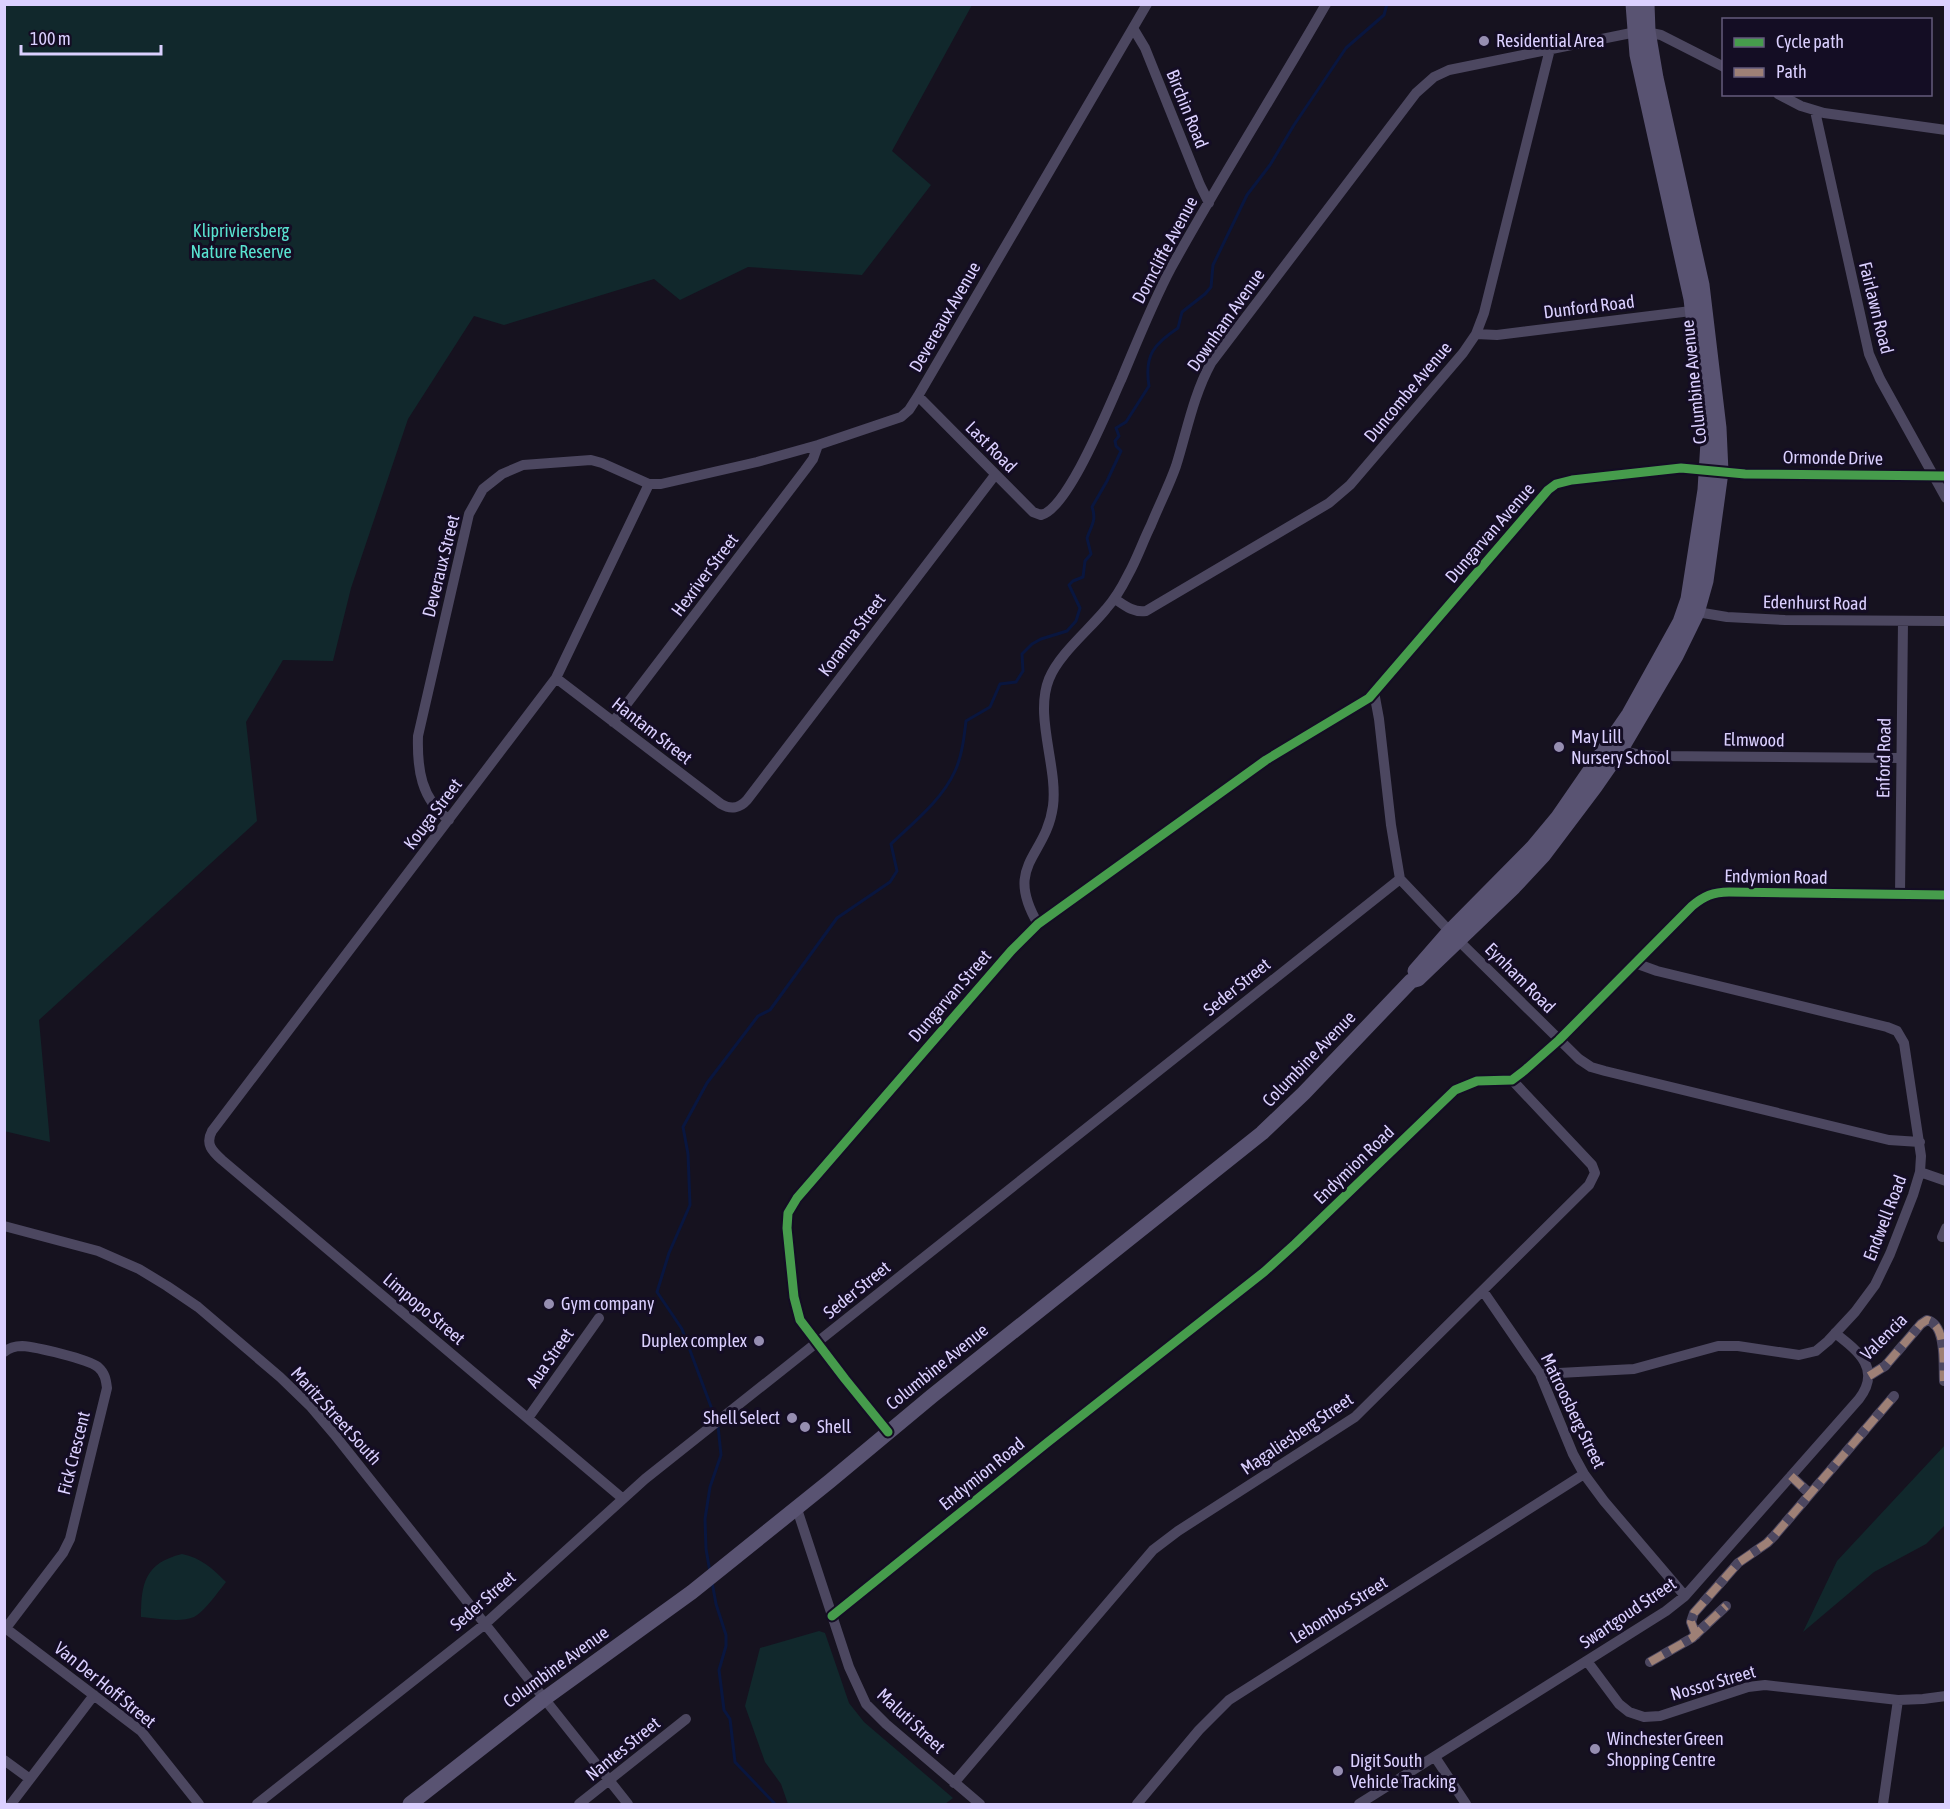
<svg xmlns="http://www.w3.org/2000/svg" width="1950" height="1809" font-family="'Asap Condensed',sans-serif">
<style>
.green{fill:#11282c}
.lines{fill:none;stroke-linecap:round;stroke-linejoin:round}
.stream{stroke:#09163f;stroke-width:3}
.street{stroke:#4c4760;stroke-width:10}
.secondary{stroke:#595372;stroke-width:15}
.quiet{stroke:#9e8076;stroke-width:8;stroke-dasharray:15 8;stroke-linecap:butt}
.cycleway-casing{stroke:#140d24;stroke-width:13}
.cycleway{stroke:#469c4c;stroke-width:9}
.poi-dot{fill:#968eb1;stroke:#140d24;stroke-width:2}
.labels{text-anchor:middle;stroke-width:6;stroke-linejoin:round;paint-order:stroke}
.poi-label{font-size:18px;fill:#dbd0ff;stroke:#140d24;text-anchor:start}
.street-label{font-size:18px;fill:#dbd0ff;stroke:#140d24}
.park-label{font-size:18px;fill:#59e3d1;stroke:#140d24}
</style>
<rect width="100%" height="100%" fill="#16121f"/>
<path class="green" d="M5,4l967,1 -80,146 39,34 -69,90 -114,-8 -68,33 -26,-21 -150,46 -30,-9 -66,103 -57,169 -18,73 -50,-1 -37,62 11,99 -218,199 11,122 -46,-11z
M1945,1445v80l-19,19 -52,28 -71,60 34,-71z
M182,1554c19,4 30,14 44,28 -8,10 -21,29 -32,35 -13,6 -39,1 -53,0 0,-34 4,-54 41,-63z
M819,1631l6,2 24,70 15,19 89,76 -8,6h-157l-7,-20 -16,-22 -20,-56 15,-58z"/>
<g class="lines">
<path class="stream" d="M716,1420l-34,-91 -25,-37 12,-39 21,-48 -2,-51 -5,-27 24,-44 51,-67 12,-6 67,-92 53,-36 7,-11 -6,-27c22,-21 51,-44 64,-73 7,-15 9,-33 11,-50l24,-14 10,-23 16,-2 7,-11 -1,-17 10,-10 9,-5 26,-8 9,-10 4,-13 -11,-23 4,-4 10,-4 2,-16 6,-7 -4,-16c4,-12 10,-18 5,-31l15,-26 14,-30 -5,-5 -1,-5 4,-5 -3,-8 10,-6 23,-36c-5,-31 5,-42 29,-58l4,-16 23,-18 6,-7 2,-22 34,-70 23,-30 24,-40 52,-77 38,-33 3,-11
M710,1572l-4,-23 -1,-30 5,-32 11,-32 -3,-29
M712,1582l4,22 10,31v11l-7,24 5,40 6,9 5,43 40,42"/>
<path class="street" d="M1133,28l12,20 55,137 9,18
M1778,94l23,12 23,7 122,17
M1815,111l54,243 11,25 66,119
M1476,334l21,1 202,-25
M918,396l115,116 8,3c27,-6 68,-109 80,-135 16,-38 31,-76 50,-112 49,-89 104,-175 155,-264
M1115,599c9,6 18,14 31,12l183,-108 21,-18 113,-132 13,-19 8,-21 66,-264
M1691,611l36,6 58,3 161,1
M556,678l165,126c10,6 19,4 26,-4l248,-325
M1374,692l5,27 12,106 9,54 58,61 121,119 12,8 14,4 284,69 31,2
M613,722l192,-252 8,-11 5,-14
M1613,749l23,5 20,2 244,2
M449,820c-28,-21 -32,-51 -31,-84l51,-222 14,-25 19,-15 21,-9 68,-5 11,3 47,21h12l96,-22 61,-17 83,-28 8,-7 9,-14 229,-392
M1900,895l3,-274
M1038,924c-35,-60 8,-66 15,-118 5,-39 -19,-90 -4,-127 10,-25 40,-49 57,-70 9,-10 16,-22 22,-34 9,-16 15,-34 23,-50 8,-20 18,-39 25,-59 11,-35 17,-70 35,-103l205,-270 18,-16 15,-7 192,-39 20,4 63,32
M1920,1172l26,9
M4,1226l94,25 41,18 28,17 31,21 82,70 31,30 23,27 294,370
M1942,1237l4,-9
M1483,1291l57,83 33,80 11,20 20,27 81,95
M4,1352c5,-4 11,-6 18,-6 14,1 66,13 76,21 7,6 8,13 9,21l-37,151 -7,14 -57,75
M1540,1374l94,-5 84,-23h20l61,9 17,-4 12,-10 27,-29 20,-27 15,-31 23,-59 7,-23 1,-16 -17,-113 -7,-12 -10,-4 -230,-56 -22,-8
M1869,1376l16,-10 36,-42 6,-4c20,5 16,44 17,61
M528,1418l71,-100
M888,1432l-43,-53 -45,-59 -6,-23 -7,-69 1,-15 9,-15 214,-247 27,-27 228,-164 103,-62 179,-208 8,-6 16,-4 109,-12 64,6 201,2
M1791,1476l19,18
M622,1498l-400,-338c-10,-9 -17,-16 -10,-29l344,-453 93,-194
M797,1509l52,158 17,37 20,20 94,80
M832,1616l216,-174 216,-170 31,-28 160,-154 22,-9 35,-1 13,-10 34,-30 133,-134c12,-10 21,-14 37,-14l217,3
M4,1627l137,104 58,73
M1696,1635l-5,-13 3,-9 44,-50 29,-20 7,-7 120,-140
M1587,1661l32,43 10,8 15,5 16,-1 88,-29 17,-2 133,15 25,-1 23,-3
M1650,1662l42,-24 34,-32
M1435,1757l31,47
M4,1760l26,19
M954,1783l199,-233 25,-19 177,-114 234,-232 6,-12 -3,-8 -80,-85
M11,1804l83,-109
M257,1804l228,-180 160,-145 755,-600
M579,1804l107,-85
M1137,1804l62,-74 30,-30 355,-226
M1359,1804l307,-193 19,-15 174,-197c23,-30 -1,-48 -24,-66
M1883,1804l15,-104"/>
<path class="secondary" d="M1415,971l34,-39 84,-85 25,-30 71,-103 51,-92 8,-23 17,-109 3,-48 -17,-143 -54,-244 -4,-51
M410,1804l134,-105 148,-107 138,-111 102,-85 330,-263 42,-40 107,-112 7,-2 96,-92 29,-31 52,-69 25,-36 56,-95 21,-43 9,-32 15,-109 -2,-44 -17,-143 -46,-207 -8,-47 -1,-27"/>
<path class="quiet" d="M1869,1376l16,-10 36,-42 6,-4c20,5 16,44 17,61
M1791,1476l19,18
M1696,1635l-5,-13 3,-9 44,-50 29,-20 7,-7 120,-140
M1650,1662l42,-24 34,-32"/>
<g class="cycleway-casing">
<path id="cycleway" d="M888,1432l-43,-53 -45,-59 -6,-23 -7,-69 1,-15 9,-15 214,-247 27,-27 228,-164 103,-62 179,-208 8,-6 16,-4 109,-12 64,6 201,2
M832,1616l216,-174 216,-170 31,-28 160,-154 22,-9 35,-1 13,-10 34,-30 133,-134c12,-10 21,-14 37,-14l217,3"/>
</g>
<use href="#cycleway" class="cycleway"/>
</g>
<g class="poi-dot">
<circle cx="1484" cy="41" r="6"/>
<circle cx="1559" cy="747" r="6"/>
<circle cx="549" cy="1304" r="6"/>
<circle cx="759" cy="1341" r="6"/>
<circle cx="792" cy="1418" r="6"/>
<circle cx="805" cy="1427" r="6"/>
<circle cx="1595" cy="1749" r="6"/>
<circle cx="1338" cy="1771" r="6"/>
</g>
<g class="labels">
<g class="poi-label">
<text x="1496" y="47">Residential Area</text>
<text x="1571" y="743">May Lill<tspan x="1571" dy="21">Nursery School</tspan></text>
<text x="561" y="1310">Gym company</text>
<text x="747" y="1347" text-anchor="end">Duplex complex</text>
<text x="780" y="1424" text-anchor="end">Shell Select</text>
<text x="817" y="1433">Shell</text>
<text x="1607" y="1745">Winchester Green<tspan x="1607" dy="21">Shopping Centre</tspan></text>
<text x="1350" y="1767">Digit South<tspan x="1350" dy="21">Vehicle Tracking</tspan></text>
</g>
<g class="street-label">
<text transform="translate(1187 109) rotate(68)" y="6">Birchin Road</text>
<text transform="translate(1165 250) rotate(-62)" y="6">Dorncliffe Avenue</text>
<text transform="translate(1589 307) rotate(-7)" y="6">Dunford Road</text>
<text transform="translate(1876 308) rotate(76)" y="6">Fairlawn Road</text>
<text transform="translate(945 317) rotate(-60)" y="6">Devereaux Avenue</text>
<text transform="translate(1226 320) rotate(-55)" y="6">Downham Avenue</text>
<text transform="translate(1694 382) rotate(-96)" y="6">Columbine Avenue</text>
<text transform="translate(1408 392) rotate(-50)" y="6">Duncombe Avenue</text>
<text transform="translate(991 447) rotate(45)" y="6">Last Road</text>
<text transform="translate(1833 458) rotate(1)" y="6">Ormonde Drive</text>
<text transform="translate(1490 533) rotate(-49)" y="6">Dungarvan Avenue</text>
<text transform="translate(441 566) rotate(-76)" y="6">Deveraux Street</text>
<text transform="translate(705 575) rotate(-53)" y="6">Hexriver Street</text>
<text transform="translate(1815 603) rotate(1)" y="6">Edenhurst Road</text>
<text transform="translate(852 635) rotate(-53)" y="6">Koranna Street</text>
<text transform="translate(652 731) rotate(38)" y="6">Hantam Street</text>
<text transform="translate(1754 740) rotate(1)" y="6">Elmwood</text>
<text transform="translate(1884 758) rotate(-89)" y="6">Enford Road</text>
<text transform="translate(433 814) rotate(-53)" y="6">Kouga Street</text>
<text transform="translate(1776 877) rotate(1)" y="6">Endymion Road</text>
<text transform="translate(1520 978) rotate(45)" y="6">Eynham Road</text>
<text transform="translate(1237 987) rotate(-39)" y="6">Seder Street</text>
<text transform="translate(950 996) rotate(-49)" y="6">Dungarvan Street</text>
<text transform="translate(1309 1059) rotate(-46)" y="6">Columbine Avenue</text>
<text transform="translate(1354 1165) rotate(-44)" y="6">Endymion Road</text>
<text transform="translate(1885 1218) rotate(-69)" y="6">Endwell Road</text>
<text transform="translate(857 1290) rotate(-39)" y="6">Seder Street</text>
<text transform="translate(424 1309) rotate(40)" y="6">Limpopo Street</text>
<text transform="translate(1884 1337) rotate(-45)" y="6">Valencia</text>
<text transform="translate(550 1358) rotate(-55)" y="6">Aua Street</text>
<text transform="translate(937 1367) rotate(-39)" y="6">Columbine Avenue</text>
<text transform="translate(1573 1411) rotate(64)" y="6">Matroosberg Street</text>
<text transform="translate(336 1416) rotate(48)" y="6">Maritz Street South</text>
<text transform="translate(1297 1434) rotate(-34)" y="6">Magaliesberg Street</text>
<text transform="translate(74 1453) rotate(-76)" y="6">Fick Crescent</text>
<text transform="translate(982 1474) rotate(-39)" y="6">Endymion Road</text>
<text transform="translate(483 1601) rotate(-41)" y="6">Seder Street</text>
<text transform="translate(1339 1610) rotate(-32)" y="6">Lebombos Street</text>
<text transform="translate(1628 1613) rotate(-34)" y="6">Swartgoud Street</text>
<text transform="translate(556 1667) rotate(-36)" y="6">Columbine Avenue</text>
<text transform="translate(1713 1683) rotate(-16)" y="6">Nossor Street</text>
<text transform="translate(105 1685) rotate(39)" y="6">Van Der Hoff Street</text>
<text transform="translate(911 1721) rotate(43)" y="6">Maluti Street</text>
<text transform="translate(623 1749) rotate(-39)" y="6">Nantes Street</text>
</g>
<g class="park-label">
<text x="241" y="237">Klipriviersberg<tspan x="241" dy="21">Nature Reserve</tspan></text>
</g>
</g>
<rect width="1950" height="1809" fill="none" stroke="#dbd0ff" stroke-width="12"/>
<rect x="1722" y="18" width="210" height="78" fill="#140d24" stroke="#645b7c" stroke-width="1.5"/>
<rect x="1734" y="38" width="30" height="9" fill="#469c4c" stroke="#645b7c" stroke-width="1.5"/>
<text x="1776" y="48" font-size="18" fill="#dbd0ff">Cycle path</text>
<rect x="1734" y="68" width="30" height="9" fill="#9e8076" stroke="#645b7c" stroke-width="1.5"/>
<text x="1776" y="78" font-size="18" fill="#dbd0ff">Path</text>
<path d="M21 45v9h140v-9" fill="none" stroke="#dbd0ff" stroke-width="3"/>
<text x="30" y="45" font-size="18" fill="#dbd0ff" stroke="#140d24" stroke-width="4.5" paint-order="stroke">100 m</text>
</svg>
